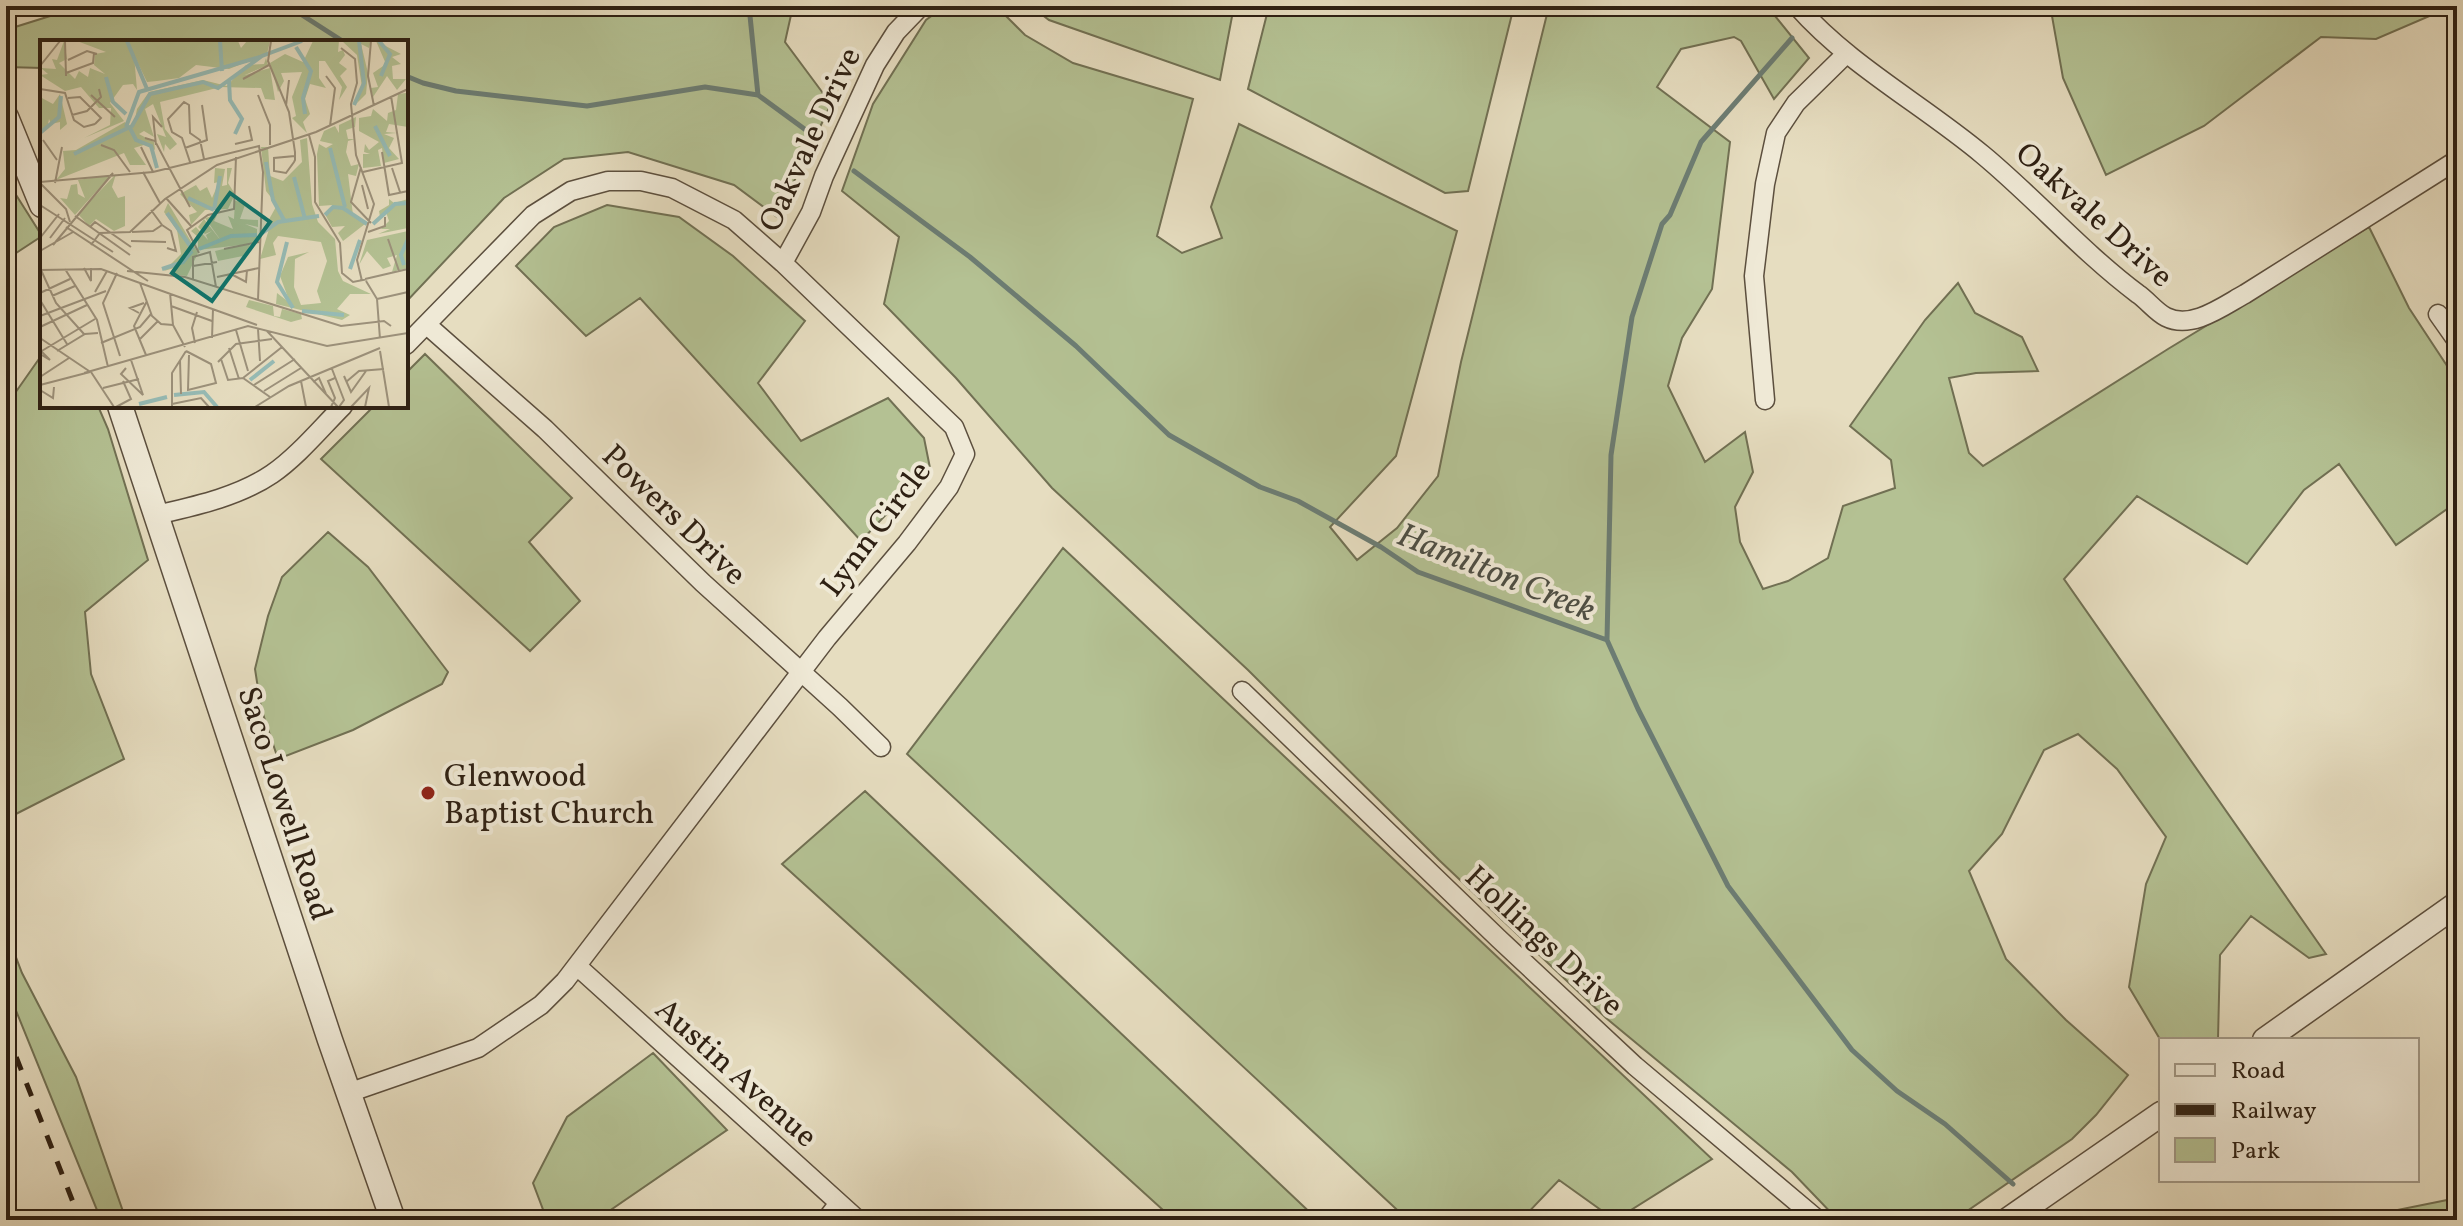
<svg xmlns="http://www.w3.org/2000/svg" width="2463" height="1226" font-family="Vollkorn,serif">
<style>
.green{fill:#b4c193;stroke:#717053;stroke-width:2}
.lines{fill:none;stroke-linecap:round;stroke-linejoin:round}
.stream{stroke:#6c7d74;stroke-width:5}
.minor-casing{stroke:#5c4f3e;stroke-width:21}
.tertiary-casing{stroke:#5c4f3e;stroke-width:27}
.minor{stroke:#efe9d6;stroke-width:18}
.tertiary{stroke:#efe9d6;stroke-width:24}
.rail{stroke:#2e2013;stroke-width:5;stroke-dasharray:14 14;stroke-linecap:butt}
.poi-dot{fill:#8f2418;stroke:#efe9d6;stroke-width:3}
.labels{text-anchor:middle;stroke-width:8;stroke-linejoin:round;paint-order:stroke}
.street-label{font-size:32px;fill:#2e2013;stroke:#efe9d6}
.poi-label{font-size:32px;fill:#2e2013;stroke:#efe9d6;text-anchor:start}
.water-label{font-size:34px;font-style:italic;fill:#4d4e44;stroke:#efe9d6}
.inset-river{fill:none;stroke:#96bbb5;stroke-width:4}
.inset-road{fill:none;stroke:#9c917b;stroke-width:2}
.view{fill:#0f766e;fill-opacity:0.15;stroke:#0f766e;stroke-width:4}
.inset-edge{fill:none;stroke:#2e2013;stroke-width:4}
</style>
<rect width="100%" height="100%" fill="#e6ddc0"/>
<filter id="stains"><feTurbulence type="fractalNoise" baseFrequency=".0025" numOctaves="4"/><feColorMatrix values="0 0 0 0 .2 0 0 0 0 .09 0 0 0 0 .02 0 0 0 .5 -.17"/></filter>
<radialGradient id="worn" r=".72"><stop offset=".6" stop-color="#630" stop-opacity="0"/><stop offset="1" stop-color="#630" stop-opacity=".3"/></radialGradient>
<path class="green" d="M82,6h711l-8,36 46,62 -54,113 -43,-32 -106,-33 -64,7 -60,39 -98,104v-260h-364v26l-36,-1v-50l9,10z
M945,6h51l29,29 48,28 120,36 -36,137 25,17 40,-15 -11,-31 28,-83 218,107 -61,225 -66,71 27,33 40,-32 41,-52 23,-114 88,-356h218l42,52 -35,41 -33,-58 -7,-4 -53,12 -24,38 73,55 -18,147 -30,49 -14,48 37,76 40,-30 8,40 -18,35 5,35 23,47 25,-8 40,-23 15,-52 52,-18 -4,-28 -41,-34 75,-106 33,-37 17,30 47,24 16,34 -62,2 -27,5 20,75 14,13 185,-117 201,-122 40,81 48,73v121l-61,43 -57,-81 -35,26 -57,74 -110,-68 -73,83 262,375 -17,4 -58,-42 -31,39 -2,84 -57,2 -32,-54 17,-103 20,-47 -49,-68 -39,-35 -34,16 -42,84 -33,37 37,88 60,61 62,55 -32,40 -24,24 -118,81h-116l-46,-48 -186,-154 -167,-158 -191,-190 -196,-182 -96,-110 -72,-74 15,-67 -57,-46 31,-87 53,-84z
M1031,6h23l16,9 23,-9h141l-14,74 -171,-60z
M1269,6h245l-46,185 -23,2 -197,-104z
M2046,6h411v14l-9,-12 -72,31 -55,-2 -117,89 -98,49 -43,-97 -11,-62z
M6,179l36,57 -29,19 -7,-5z
M607,205l72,12 54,39 72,65 -47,62 43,58 87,-43 36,40 6,30 -69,73 -221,-243 -54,38 -70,-70 38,-39z
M425,354l147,144 -43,44 51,59 -50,50 -209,-192 53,-53h32v-33z
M41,356l1,50h56l10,23 40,131 -63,52 6,62 33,85 -118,60v-413z
M328,532l40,35 80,105 -6,12 -89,46 -75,29 -17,-51 -6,-39 13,-53 14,-39z
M1063,548l649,611 -97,61 -56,-40 -38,40h-113l-501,-466z
M865,791l453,429h-144l-392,-356z
M6,931l16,42 54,104 50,143h-25l-95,-234z
M653,1053l74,77 -131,90h-49l-14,-37 34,-66z
M2457,1198v22h-287l-21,-10 204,9z"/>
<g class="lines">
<path class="stream" d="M288,6l56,36
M749,6l9,89
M1818,9l2,-3
M1792,38l-91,104 -31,73 -8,9 -30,93 -21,138 -4,185 31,69 90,177 124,164 45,41 48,33 68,60
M406,76l17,7 33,8 131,15 118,-19 53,8 56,41
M854,171l116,86 106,89 93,89 91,52 38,14 83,46 37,25 189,68
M2078,1212l17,8"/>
<g class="minor-casing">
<path id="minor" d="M1797,6c53,60 125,98 186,149 53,44 99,97 155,139 9,6 18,18 28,23 26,13 57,-11 79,-23l212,-134
M783,263l28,-51 13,-36 51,-111 21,-33 25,-26
M2438,314l19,27
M427,325l118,104 158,154 137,124 41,40
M1765,400l-11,-124 11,-92 11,-51 20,-30 51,-50
M156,515c39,-9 82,-18 116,-41 25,-17 49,-46 71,-68
M1242,691l257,248 136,127 183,154
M577,966l281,254
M348,1093l130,-45 63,-43 24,-24 262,-343 80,-95 42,-56 16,-33 -11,-27 -171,-164 -49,-43 -62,-32 -31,-7h-33l-37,10 -38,24 -127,130
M826,1220l13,-17"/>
</g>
<g class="tertiary-casing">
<path id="tertiary" d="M6,117l36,88
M120,406l210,634 63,180
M2265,1040l192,-136
M2008,1220l153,-106"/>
</g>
<use href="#minor" class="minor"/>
<use href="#tertiary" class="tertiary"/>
<path class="rail" d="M6,1031l74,189"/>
</g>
<circle class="poi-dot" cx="428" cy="793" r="8"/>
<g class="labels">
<g class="street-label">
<text transform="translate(809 139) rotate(-65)" y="11">Oakvale Drive</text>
<text transform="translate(2095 214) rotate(42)" y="11">Oakvale Drive</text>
<text transform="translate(675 514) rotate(44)" y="11">Powers Drive</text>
<text transform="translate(875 528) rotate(-53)" y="11">Lynn Circle</text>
<text transform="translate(286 803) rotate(72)" y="11">Saco Lowell Road</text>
<text transform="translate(1545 940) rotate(43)" y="11">Hollings Drive</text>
<text transform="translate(737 1072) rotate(42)" y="11">Austin Avenue</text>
</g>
<g class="poi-label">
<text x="444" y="786">Glenwood<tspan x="444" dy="37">Baptist Church</tspan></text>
</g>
<g class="water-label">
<text transform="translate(1497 571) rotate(22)" y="12">Hamilton Creek</text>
</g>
</g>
<g transform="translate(40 40)">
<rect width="368" height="368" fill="#e6ddc0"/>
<path d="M24,1l3,18 -8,4 16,16 4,-8 9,6 2,-9 15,6 -11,-9 1,-11 11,-2 -29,-11h161l3,7 6,-7h23l-3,13 -38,15 -33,-4 -17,13 -22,3 -10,1 -13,-27 3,35 -4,-6 -10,1 -13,18 14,18 -40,17 26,-13 1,-17h-12l-18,-21 -16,4 -25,-16 8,-1 -7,-6 15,1 -4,-10 5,1zM273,1h26l-1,11 5,-2 2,5 -6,8 8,6 -7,7 7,11 -8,13 3,-13 -17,-26h-6v17l7,10 -16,-4 -5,15 5,15 -7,8 4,11 -15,-15 4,-2 -4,-19 10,-25 -21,1 3,8 -6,11 -8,-29 15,-9 18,8zM302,1h29l-2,7 -8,-4 7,29 -2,21 -9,9 5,-16 -5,-32zM336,1l25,13 -9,3 9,7 -9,2 1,13h13l-9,11 -10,-14 -14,21 -2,-9 7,-1 -5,-14 13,-9zM226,18l2,7 -23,10 25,-7 5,32 -10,-1 -4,-11 -40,-1 -61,15 5,27 12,15 -7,6 -5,-6 -1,8 -7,-18 9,3 -13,-33 -8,5 9,28 -10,-6 -5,3 15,8 1,8 -8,-6 -13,4 12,17h-16l-6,-12 -68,27 9,-11 -2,-18 13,-1 49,-28 4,5 5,-3 3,-15 12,-17 54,-12 24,6 19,-21 18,-1zM366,53l2,34 -19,-3 -3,8 11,1 -13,1 10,4 -5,10 10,11 -15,4 -2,-15 -4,2 3,16 -18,2v-14h7l-6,-2 1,-8 4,6 10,-8 -20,-11v-13l12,-2 2,-7 14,12 1,-8 8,-3 2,-16zM20,54l7,30 -7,6v-8l-9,2 -2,-5 -2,10 -7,3v-35l13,7zM316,77l-1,10 -9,3 2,9h7l-7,2 -2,11 5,14 8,-2 -3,12 -8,-2 5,41 12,9 -22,17 -5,-8 7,-7 -13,1 -6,-11 7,-11 -14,1 -2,-52 2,-10 7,4 7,-4 -13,-3 4,-10 11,-5 4,7v-8zM267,98l5,66 6,18 17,17 3,32 5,10 28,13h-21l-13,15 13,6 -8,5 -66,-16 1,-11 13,10 -10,-27 8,-19 21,-5 -14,7 -1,28 7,18 20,-2 -4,-12 10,-30 -6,-19 -43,-6 -5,7 3,12 -16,4 9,-30 -7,3 15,-27 -11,-14 -5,-44h7l2,29 13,5 19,-19 -2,-22zM175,128l10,1 -3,17 5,-1v-17h5l-4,15 7,11 -7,15 -23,1 -14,15 -2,-10 8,-3 -17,-18 16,-9 4,6 7,-4 5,11 7,-16 -5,1zM76,134l-4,13 6,11 7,-2v30l-11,5 -18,-12 -7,7 -11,-12zM71,135l-36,40 -15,-17 7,1 4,-14 6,-1 1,10 7,4 -7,-18zM349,159l5,4 14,-4v29l-30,6 12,-5h-9l8,-8 -3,-9 -6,5 -1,-6 10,-6zM195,161l11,1 -6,17 18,1v7l-13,-3 12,5v12l-7,3 -2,11 -30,6 -3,-10 26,-6 -43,5v-13l-7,-6 5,-4 12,13 -2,-5 6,-4 -7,3 -7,-7 6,-8 18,23 -17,-24 12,-3 -3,6 19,8 -5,-13 6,3zM128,163l30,50 -11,23 -17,-2 4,-6 -10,3 17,-17 -4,-24 -13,-18zM368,191v37l-16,4 5,-17 -10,3 4,8 -8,3 -16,-18 -8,14 8,-25zM209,260l24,6 1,10 6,1 2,-8 19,5 1,5 -11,3 -45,-15z" fill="#b4c193"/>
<path class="inset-river" d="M87,1l20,48M180,1l2,30M339,1l11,13 -9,22M256,7l15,24 -8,27 2,16M66,37l7,25 13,12M189,41l1,19 12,19 -7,15M314,65l10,-22 -5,-42M335,86l15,30M86,87l13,-35 121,-35M90,88l6,12 15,6 6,22M0,93l19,-16 2,-21M290,108l15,59M34,114l58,-28 18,-32 53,-12 15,6 44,-32 40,-15M226,122l7,38 11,20M254,137l11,42M148,158l26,12M174,170l6,-34M127,173l26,37M285,175l8,-8 10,1 24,16M333,184l22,-20 13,-1M222,193l16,-11 41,-6M247,202l-10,40 16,26M159,209l32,-13 26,-1M364,225l-3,-10 7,-16M122,229l21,-7 9,-11M310,229l10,-29M262,271l42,4M210,340l24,-19M134,355l30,-3 13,15M99,364l28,-7"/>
<path class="inset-road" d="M25,1l1,35M231,1l-3,20 21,51 6,40v8l-1,2 -8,11 -12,-2v-13l21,-2M331,1l-3,35 6,30M301,8l14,11 2,24 -6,21 5,51 18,49 -17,56 5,21M28,20l19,-9 10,3M0,26l20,-25M26,33l27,-10 1,-10M286,36l9,12 -5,38M203,39l26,-14M0,49l25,4 9,27 10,7 11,-3M51,55l24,22M218,55l12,30v20M28,58l12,-1 21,21 -6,6M246,66l3,-26M32,75l15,-4 14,-14 -2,-8M269,95l6,22v45l25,41 2,30 11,9 15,-3M105,98l10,3 35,66M3,100l14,20M195,104l17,-4 -3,-14M61,105l13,5 16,22M116,105l-3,-28 9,10M101,107l12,25M145,108l22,-8 -5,-35M342,112l7,43 19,-4M150,122l-8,-24 -10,-6 -4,-13 16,-17 5,3 1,28 10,7 4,19M321,127l-10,35 20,21M352,128l8,24M103,132l17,31M323,132l39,-9 -11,-67M0,142l113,-10 106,-26 4,26 -5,128M0,143l26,26 4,13M15,143l7,-36M322,145l6,24M126,158l25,28M0,165l73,47M35,176l55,39M122,185l9,6 5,20 -9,-3M26,187l82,54M50,187l5,-5 36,25M92,192l21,-1 9,-6 -11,-15M328,192l17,-6v-9M0,198l19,-24M10,198l15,-20M348,199l11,32M91,201l35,1M13,205l60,-72M51,205l9,-12 30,-1 35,-33 52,-34 99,-33 92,-43M184,209l35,-7M0,211l33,-19M159,213l-12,-23 21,-15 26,-6 2,-52M153,226l24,-4M44,228l7,13v-13M25,229l32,51 11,47M0,230l61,-1 156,56M1,230l15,33 28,31M87,231l58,6 156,49 43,-5 7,5M77,233l-14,30 17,53M191,234l15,8 1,-12M177,237l42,-9M325,239l43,-10M153,240v-23l17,-5 6,35M326,241l11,18 3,40M100,243l12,33 9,8 12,1M55,252l12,-21M0,253l30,-14M130,253l3,32 12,22M12,256l23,-10M337,259l31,-7M0,260l27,44M131,266l41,15M99,273l-9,-5 14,-5M0,276l66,-25M0,287l47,-22M218,289l2,32M196,290l12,41M227,291l71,76M0,298l49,33M172,298l1,-29M99,300l19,-19M61,303l39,-16 11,-13M155,303l-3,-15 5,-16M189,308l10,31M17,311l28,-17 13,-1M146,311l25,13 5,19 -28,7 1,-35M340,311l9,56M0,312l55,-33M0,314l10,6 -9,-9M106,315l-12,-29 13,-25M181,319l7,21 15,-2 27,19M140,320l1,34M178,322l18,-18 36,-5M86,328l-5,6 22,21 -12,-35M292,329l12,31 -5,7M51,332l23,35M44,333l164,-47 79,20 81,-13M304,336l7,16 15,-21M0,337l29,-19M203,338l39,-31M261,341l5,26M273,342l6,-4 7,16M306,342l13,-11 25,-2M0,345l50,-13M214,345l41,-26M63,348l36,-9M0,350l13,8 1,-11M224,351l37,-23M132,364l29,-6 8,9M76,367l15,-8 -8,-18M132,367v-34l14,-22M215,367l34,-21 91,-38M291,367l4,-9 -7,-17 7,-3M311,367l18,-19 -4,19"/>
<path class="view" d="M190,153l40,29 -58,79 -40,-28z"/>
<rect width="368" height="368" class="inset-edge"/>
</g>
<rect width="2463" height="1226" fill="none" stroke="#e6ddc0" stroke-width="32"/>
<rect x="8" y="8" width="2447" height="1210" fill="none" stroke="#2e2013" stroke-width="4"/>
<rect x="16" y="16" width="2431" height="1194" fill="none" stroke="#2e2013" stroke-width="2"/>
<rect x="2159" y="1038" width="260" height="144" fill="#efe9d6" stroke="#a29988" stroke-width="2"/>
<rect x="2175" y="1064" width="40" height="12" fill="#efe9d6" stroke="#a29988" stroke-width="2"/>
<text x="2231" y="1078" font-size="24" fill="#2e2013">Road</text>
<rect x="2175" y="1104" width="40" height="12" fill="#2e2013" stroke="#a29988" stroke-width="2"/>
<text x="2231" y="1118" font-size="24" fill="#2e2013">Railway</text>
<rect x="2175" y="1138" width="40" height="24" fill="#b4c193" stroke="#a29988" stroke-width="2"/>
<text x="2231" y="1158" font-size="24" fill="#2e2013">Park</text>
<rect width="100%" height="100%" filter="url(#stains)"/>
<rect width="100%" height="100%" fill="url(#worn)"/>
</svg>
